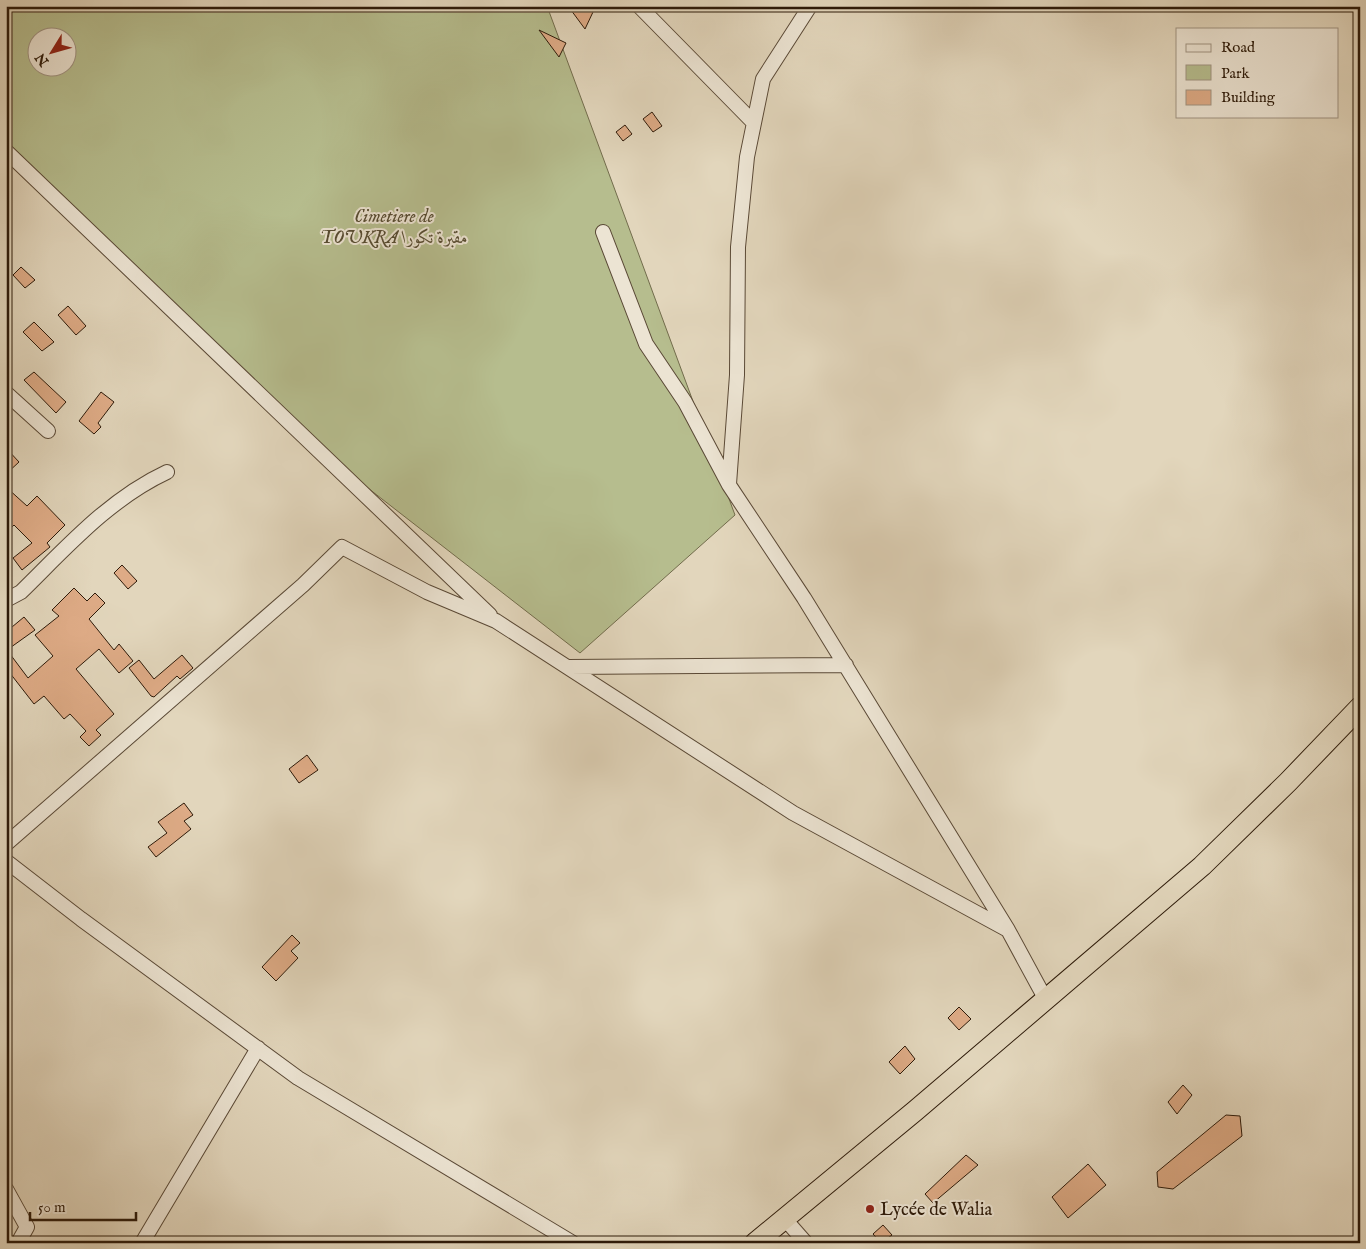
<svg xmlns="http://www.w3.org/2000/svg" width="1366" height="1249" font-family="'IM FELL English',Amiri,serif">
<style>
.green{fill:#b6bd8e;stroke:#726c4c;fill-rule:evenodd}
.building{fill:#deab86;stroke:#2d1a09}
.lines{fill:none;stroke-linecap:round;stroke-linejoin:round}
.minor-casing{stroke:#5a4936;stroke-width:16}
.highway-casing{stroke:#2d1a09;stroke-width:22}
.minor{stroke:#ece4d3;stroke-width:14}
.highway{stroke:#e2d6bc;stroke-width:20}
.poi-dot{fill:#8f2418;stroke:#ece4d3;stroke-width:2}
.labels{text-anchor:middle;stroke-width:4;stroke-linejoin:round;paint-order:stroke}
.park-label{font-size:18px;font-style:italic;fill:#564b31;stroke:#ece4d3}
.poi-label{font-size:18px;fill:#2d1a09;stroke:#ece4d3;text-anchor:start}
</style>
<rect width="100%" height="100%" fill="#e2d6bc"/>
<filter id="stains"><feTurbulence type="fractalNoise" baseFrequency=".004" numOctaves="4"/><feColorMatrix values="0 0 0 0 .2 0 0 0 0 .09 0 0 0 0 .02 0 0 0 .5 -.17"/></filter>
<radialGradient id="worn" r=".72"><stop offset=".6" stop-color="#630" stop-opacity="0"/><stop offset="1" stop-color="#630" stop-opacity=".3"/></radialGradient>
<path class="green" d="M6,6h541l188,509 -155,138 -315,-245 -259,-264zM38,38h30v30h-30z"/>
<path class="building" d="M568,6h21l4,6 -8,17z
M539,30l27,13 -7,14z
M652,112l10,14 -9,6 -10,-13z
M625,125l7,9 -9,7 -7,-9z
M21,267l14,13 -10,8 -12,-13z
M68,306l18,20 -10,9 -18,-20z
M34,322l20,20 -12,9 -19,-19z
M34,372l32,30 -10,11 -32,-33z
M101,392l13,10 -16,21 3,4 -7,7 -15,-13z
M6,448l13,14 -13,12z
M6,487l21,19 10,-10 28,29 -18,18 3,4 -28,23 -9,-12 19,-15 -18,-18 -8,8z
M122,565l15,16 -9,8 -14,-16z
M74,588l13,13 8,-8 10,10 -16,16 25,31 5,-6 14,17 -14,12 -20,-24 -23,20 38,45 -18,16 5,5 -12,11 -9,-9 6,-6 -16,-17 -6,5 -20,-23 -10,8 -28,-36v-36l18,-15 11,13 -28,20 21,28 25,-22 -18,-21 24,-19 -7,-6z
M182,655l11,13 -13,11 -3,-3 -23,21 -3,-1 -22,-28 10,-8 15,19z
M307,755l11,15 -19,13 -10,-14z
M184,803l9,12 -9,6 7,8 -35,28 -8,-10 19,-14 -9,-11z
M292,935l8,8 -9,8 7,7 -22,23 -14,-14z
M959,1007l12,12 -12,11 -11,-12z
M905,1046l10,13 -15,15 -11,-12z
M1183,1085l9,10 -15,19 -9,-12z
M1226,1115l14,1 2,20 -69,53 -15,-2 -1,-15z
M966,1155l12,10 -45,38 -8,-9z
M1088,1164l18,21 -38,33 -16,-21z
M883,1225l9,10 -11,8 -8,-9z"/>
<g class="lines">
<g class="minor-casing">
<path id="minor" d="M639,6l114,116
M6,151l484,464
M603,232l43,112 39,58 44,83 75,113 204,332 38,70
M6,393l42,38
M729,484l8,-109 1,-128 9,-90 16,-78 47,-73
M6,600l15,-8c45,-44 88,-93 146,-120
M569,667l277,-2
M6,844l297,-259 39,-38 85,45 69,29 297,192 215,117
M6,861l75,58 217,159 275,165
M6,1189l21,38 -9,16
M784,1218l22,25
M142,1243l116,-195"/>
</g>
<g class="highway-casing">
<path id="highway" d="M755,1243l160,-132 287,-245 86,-84 72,-75"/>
</g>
<use href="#minor" class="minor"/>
<use href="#highway" class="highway"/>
</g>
<circle class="poi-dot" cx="870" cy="1209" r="5"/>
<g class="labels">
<g class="park-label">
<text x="394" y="222">Cimetiere de<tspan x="394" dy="21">TOUKRA مقبرة تكورا</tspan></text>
</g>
<g class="poi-label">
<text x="880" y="1215">Lycée de Walia</text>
</g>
</g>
<rect width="1366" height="1249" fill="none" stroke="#e2d6bc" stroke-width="25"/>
<rect x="8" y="8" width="1351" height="1234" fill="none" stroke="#2d1a09" stroke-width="2.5"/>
<rect x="12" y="12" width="1341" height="1224" fill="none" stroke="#2d1a09"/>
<rect x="1176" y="28" width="162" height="90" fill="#ece4d3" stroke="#a09382"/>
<rect x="1186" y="44" width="25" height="8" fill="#ece4d3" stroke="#a09382"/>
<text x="1221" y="52" font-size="15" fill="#2d1a09">Road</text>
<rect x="1186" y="65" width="25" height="15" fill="#b6bd8e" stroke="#a09382"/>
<text x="1221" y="78" font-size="15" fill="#2d1a09">Park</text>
<rect x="1186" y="90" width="25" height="15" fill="#deab86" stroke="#a09382"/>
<text x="1221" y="102" font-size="15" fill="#2d1a09">Building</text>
<g transform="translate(52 52) rotate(233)"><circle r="24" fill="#ece4d3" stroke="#a09382"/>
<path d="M0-4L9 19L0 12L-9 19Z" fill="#8f2418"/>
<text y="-8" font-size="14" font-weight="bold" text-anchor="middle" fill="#2d1a09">N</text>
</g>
<path d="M30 1212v8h106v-8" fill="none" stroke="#2d1a09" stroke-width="2.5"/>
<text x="38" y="1212" font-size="15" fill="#2d1a09" stroke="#ece4d3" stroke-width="4" paint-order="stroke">50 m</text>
<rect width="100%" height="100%" filter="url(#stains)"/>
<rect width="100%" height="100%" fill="url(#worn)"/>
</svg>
